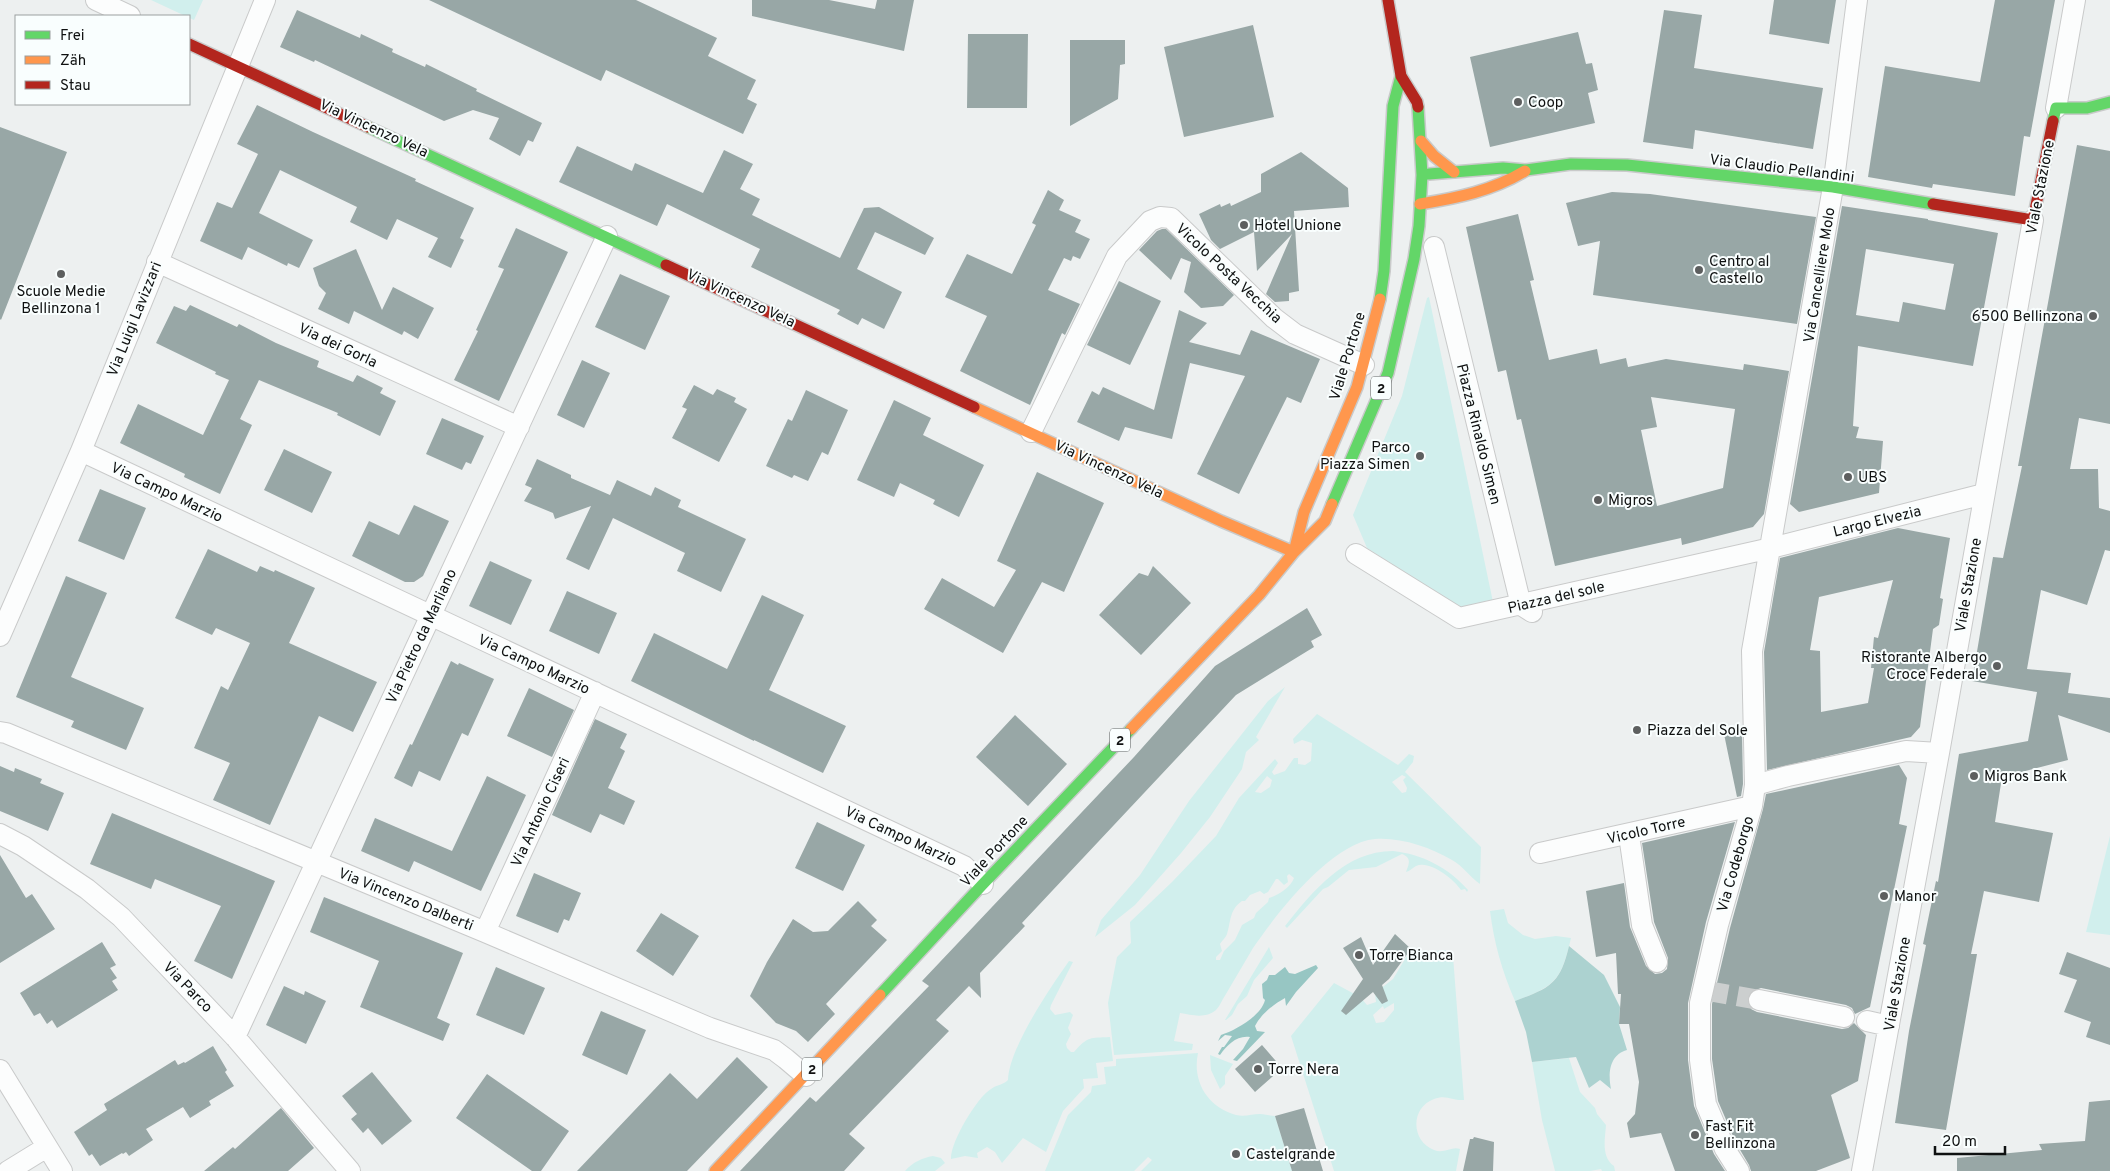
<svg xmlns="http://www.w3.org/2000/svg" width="2110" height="1171" font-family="Overpass,sans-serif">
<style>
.green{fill:#d1efed;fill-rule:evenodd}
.forest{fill:#acd2d0}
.water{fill:#97c6c3}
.building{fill:#98a7a6;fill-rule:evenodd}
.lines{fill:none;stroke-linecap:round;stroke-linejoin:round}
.street-tunnel{stroke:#cccfcf;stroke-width:20;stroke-dasharray:20 10;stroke-linecap:butt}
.street-casing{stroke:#c9caca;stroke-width:22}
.fast-casing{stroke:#c9caca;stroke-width:14}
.slow-casing{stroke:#c9caca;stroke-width:14}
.jam-casing{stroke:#c9caca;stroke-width:14}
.street{stroke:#fcfdfd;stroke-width:20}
.fast{stroke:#63d668;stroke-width:11}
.slow{stroke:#ff974d;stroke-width:11}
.jam{stroke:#b3261e;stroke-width:11}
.poi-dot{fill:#5d5f5f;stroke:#f9fefe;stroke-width:2}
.labels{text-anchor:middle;stroke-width:4;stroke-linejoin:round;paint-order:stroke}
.shield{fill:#f9fefe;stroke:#555858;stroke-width:1}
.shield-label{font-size:14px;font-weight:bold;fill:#0f1111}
.poi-label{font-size:15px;fill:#0f1111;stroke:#f9fefe;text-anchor:start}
.street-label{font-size:15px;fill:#0f1111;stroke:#f9fefe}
</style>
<rect width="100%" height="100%" fill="#edf0f0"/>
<path class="green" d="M151,0h52l-9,20z
M1429,297l64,305 -31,7 -95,-61 -14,-33 49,-119 25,-98z
M1285,687l-29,50 3,3 -13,12 -4,17 -32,48 -29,36 -46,52 -40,32 6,-17 39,-45 49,-74 79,-100z
M1317,714l81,51 11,-11 5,2 -1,6 -8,10 76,75 -1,37c-10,-7 -17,-18 -28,-24 -22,-13 -52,-23 -77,-21 -44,4 -98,74 -122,109 -9,15 -18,31 -27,46 -3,4 -6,12 -10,16 -11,9 -24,5 -36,3l-6,28 19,3 -1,6 -78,5 -6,-52 9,-46 14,-14 -1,-21 42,-40 44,-46 23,-38 36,-39 3,4 -6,9 2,3 11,-4 9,-13h4v6l7,1 6,-4 1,-18 -10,-3 -8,4 -1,-5zM1402,775l4,2 -3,3 4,8 -1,4 -4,1 -10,-11zM1267,776l5,4 -2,7 -9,6 -6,-1zM1289,874l5,4c-3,9 -17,18 -25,20l-1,4 -12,11 -2,5 -12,7 -7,15 -11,11 -4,9h-4v-3l6,-6 -2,-7c2,-3 6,-7 7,-10 4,-12 2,-24 15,-33h3l5,-6 10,-4 4,3 4,-2 8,-13h2l6,6 4,-3 -1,-6z
M2110,836v99l-24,-3z
M1393,851c29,3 56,17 75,39l-1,2 -2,-3 -4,1c-8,-12 -32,-30 -45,-24 -4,2 -6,5 -10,6 3,-8 6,-14 -4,-18l-26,13 -27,3 -21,17 -5,2 -36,39 -2,-2c28,-35 60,-75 108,-75z
M1504,909l4,14 15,12 12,4 21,-3 15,2c-10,42 -15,48 -56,63 -13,-30 -21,-58 -25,-90z
M1269,947l4,11 -19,22 -7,16 -9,8 -6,11 -6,5h-1z
M1445,950l8,6 11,144c-11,1 -18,-6 -30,-1 -24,9 -23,42 0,51 10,4 18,-4 26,-1l-4,22h-122l-43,-135 43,-53 26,14 7,8 9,-3 -1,-9 18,-14 15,-25zM1394,1003v7l-10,12 -8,1 -3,-8 10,-9 1,3z
M1069,961l4,1 -22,43 -1,4 5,6 15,-3 3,3 -5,13 3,6 -5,10 1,4 4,4h3c14,-16 16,-14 36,-15l3,24 -17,2 2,15 -15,1 1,9 -21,23 -17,41 -23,-14 -21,25 -7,-11 -8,-5 -10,6 1,5 -13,-2 -14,3c-1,-16 26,-62 40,-70 5,-4 12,-4 17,-9 1,-32 42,-92 61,-119z
M1198,1053c-6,28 9,54 38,62 9,2 16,-1 24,-1 5,0 10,2 15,2l17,55h-151l11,-11 -4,-3 -14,14h-89l23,-56 23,-23 1,-6 14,-2 -2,-17 12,-1v-7z
M1210,1055l23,9 -8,12v8l-5,5 -9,-19z
M1569,1058l11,34 15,16 2,6 9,11c-1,14 -5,32 8,41l1,5h-13l-1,-2 -11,2h-35l-13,-51 -10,-58z
M933,1156l8,2 4,5 -10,8h-30c8,-9 17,-13 28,-15z"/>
<path class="forest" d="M1569,946l35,29 16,32 -1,17 8,26c-18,5 -19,24 -16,39l-11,-9 -11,8 -13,-31 -44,5 -6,-30 -11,-31c35,-13 45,-17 54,-55z"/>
<path class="water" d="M1316,965l2,3 -22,24 -10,14 -1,-8c-11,6 -24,16 -30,28l2,5 8,1 -28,29 -4,-1 10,-11 7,-12c-13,-2 -23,8 -30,18l-2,-1 4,-7h2l8,-11 -7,-1 -7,6 3,-6c15,-5 40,-19 44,-35l-2,-2 -1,-14 5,-4 2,-5h6l10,-8 4,6 6,1z"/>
<path class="building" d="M429,0h207l81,38 -9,18 48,24 -9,19 10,5 -14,30 -137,-64 -5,11z
M752,0h77l46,9 2,-9h37l-10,51 -152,-35z
M1774,0h62l-7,44 -60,-10z
M1995,0h60l-25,137 -6,-1 -9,60 -82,-12 -1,4 -64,-11 17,-111 95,16z
M297,10l63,28 1,-4 32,15 -1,3 33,15 1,-3 51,25 -1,2 66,32 -9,19 -5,-2 -8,16 -31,-17 10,-21 -26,-8 -29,11 -129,-61 -1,2 -34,-15z
M1664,10l38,5 -8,53 129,20 -10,61 -118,-19 -2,19 -50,-7z
M1253,25l21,92 -90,20 -20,-90z
M1578,32l8,32 6,-1 6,27 -10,3 7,30 -105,24 -20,-90z
M968,34h60l-1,74h-60z
M1070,40h55v24l-5,1 -2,34 -48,27z
M257,105l56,27 103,47 -1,2 59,27 -14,30 4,2 -13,28 -23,-11 10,-19 -41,-19 -10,21 -37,-18 7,-15 -77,-37 -21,43 54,27 -14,28 -11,-5 -1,3 -39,-19 -6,13 -42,-19 17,-39 15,6 26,-54 -21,-10z
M0,127l67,25 -66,168 -1,-1z
M2077,145l33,6v273l-31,-6 -9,51h28l1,39 11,3v40l-5,-1 -18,55 -46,-15 -14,79 44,4 -3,20 42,5v35l-52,-18 10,45 -66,17 -7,45 58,11 -14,69 -55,-11 -13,63h6l-31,176 -51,-7 14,-92 17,-86 -3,-1 13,-63 2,1 21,-128 69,-13 9,-49 -65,-11 21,-124 10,1 12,-58 7,-34h-4z
M577,146l55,25 3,-8 68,30 21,-43 29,14 -13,25 20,10 -8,16 88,43 24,-50 15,-1 55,31 -9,17 -50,-23 -18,37 45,23 -18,37 -22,-11 -4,7 -21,-11 3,-4 -89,-43 9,-18 -93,-45 -10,22 -98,-44z
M1301,152l47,36 1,19 -55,4 5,80 -10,2v8l-14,1 -9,-8 26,-60 -35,37 -3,-39 -34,17 -9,-9 -12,-26 21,-10 1,3 9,-4 1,3 30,-14v-18z
M1048,190l16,10 -5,10 22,10 -6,12 15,7 -10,20 -7,-3 -2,5 -7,-3 -16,32 32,14 -15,31 -3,-2 -32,72 -70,-34 27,-55 -42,-19 22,-43 45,20 24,-49 -4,-2z
M1612,192l38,2 166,23 -19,107 -204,-29 7,-54 -22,5 -12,-43z
M1842,206l86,13v1l70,13 -25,133 -115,-20 -5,80 6,1 -3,11 27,3 -4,52 -80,19 -9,-8zM1866,249l88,15 -9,46 -42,-8 -4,20 -43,-7z
M1518,214l16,66 -4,1 19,79 48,-11 3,15 26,-6 2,9 38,-8 77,11 1,-6 45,7 -25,143 -11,13 -71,18 -1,-7 -126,28 -34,-147 -4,1 -11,-50 -8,2 -32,-145zM1651,397l84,12 -12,79 -66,18 -16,-76 16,-3z
M516,228l52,24 -69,149 -45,-21 24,-49 -2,-1 28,-61 -6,-2z
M1162,229h4l68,66 -11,11 -22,2 -17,-16 7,-30 -10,-4 -10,22 -32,-30 18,-19z
M356,249l26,61 11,-23 41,21 -16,31 -14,-8 -2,4 -48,-24 -5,13 -31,-15 8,-16 -7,-7 -6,-18z
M620,274l50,22 -25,54 -50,-23z
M1119,281l42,20 -31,64 -43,-20z
M190,305l47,22 2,-3 37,19 43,18 -2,6 36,15 4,-7 26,13 -3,5 16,8 -16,35 -43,-21 1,-2 -79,-33 -19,39 12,6 -32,69 -36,-17 1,-3 -65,-31 18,-39 65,31 26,-55 -14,-6 1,-2 -60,-29 18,-37 12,5z
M1179,310l28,13 -18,19 51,13 11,-25 69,29 -19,44 -14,-6 -48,97 -42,-20 48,-98 -55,-13 -18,76 -47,-12 -6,14 -42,-19 15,-31 7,4 4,-8 51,23z
M582,360l28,13 -26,55 -27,-13z
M694,385l19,10 4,-6 19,9 -2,4 13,7 -28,53 -47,-24 15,-29 -5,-2z
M806,390l42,20 -20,45 -6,-3 -14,29 -14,-6 -2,3 -26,-12 22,-47 4,2z
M894,400l37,18 -8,17 61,30 -25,52 -26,-13 2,-4 -35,-17 -6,14 -37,-17z
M442,418l42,18 -13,28 -5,-2 -4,8 -36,-16z
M284,449l48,23 -20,41 -48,-23z
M537,459l34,16v3l39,17 7,-15 34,16 4,-9 26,13 -3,7 68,32 -25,53 -44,-21 8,-18 -72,-35 -24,52 -23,-11 25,-53 -36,13 -2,-6 -29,-12 8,-13 -7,-3z
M1037,472l67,31 -40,89 -22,-10 -39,71 -79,-44 18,-31 52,29 22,-37 -19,-9z
M100,489l46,19 -22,52 -46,-19z
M414,505l35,16 -26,55 -9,6h-9l-53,-26 17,-35 30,14z
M1898,528l52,10 -10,60 3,1 -4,26 -6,4 -13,98 -9,10 -144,33 -3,-118 16,-94zM1893,580l-15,58 -4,-1 -3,31h3l-6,35 -47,9 -1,-61 -10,-1 9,-53z
M208,549l49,23 3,-6 14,6 1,-2 40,18 -26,55 88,39 -24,50 -34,-16 -49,109 -57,-25 17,-37 -36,-15 27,-62 7,4 22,-47 -34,-15 -4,7 -37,-17z
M490,561l42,19 -21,45 -42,-19z
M1153,566l38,37 -50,52 -42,-40 40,-42 9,3z
M66,576l41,17 -36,84 73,31 -18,42 -55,-23 3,-6 -58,-24z
M567,591l50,22 -18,41 -50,-23z
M762,595l42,20 -35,75 77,36 -23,47 -69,-33v1l-123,-60 23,-48 73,36z
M1307,608l15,27 -11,6 3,6 -78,48 -214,228 3,3 -45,47 1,25 -12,-12 -33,34 13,11 -100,103 16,14 -21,23h-104l70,-74 6,5 113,-116 -7,-5 212,-224 81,-91z
M451,661l7,4 1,-2 35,16 -26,57 -6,-3 -22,48 -21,-10 -7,16 -18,-9 16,-34 2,1z
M529,688l45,22 -22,47 -45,-21z
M1015,715l52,49 -39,42 -52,-49z
M595,719l32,15 -7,14 5,3 -17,37 27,13 -11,24 -24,-11 -9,19 -39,-18z
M1742,731l1,53 -2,12 -4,1 -13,-63z
M1899,765l8,13 -8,46 8,2 -37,181 -15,7 -3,-6 -6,-3 -85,-17 -11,4 -3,6 4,11 6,3 85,17 6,-1 6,-5 12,12 -8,46 -27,14 19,63 -34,13h-65l-2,-6 -13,-22 -18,-42 -6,-42v-55l18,-76 33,-119 3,-15z
M0,766l14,6 1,-4 27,11 -2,4 24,10 -16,38 -48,-20z
M487,776l39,19 -45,96 -67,-30 -5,11 -48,-21 14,-33 77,33z
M112,813l163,68 -43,98 -38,-18 27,-55 -66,-27 -4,10 -61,-25z
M817,822l48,23 -22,46 -48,-23z
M1735,822l-29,100 -18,81v57l6,46 20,48 11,17h-50l-14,-38 -31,5 -3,-15 8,-9 4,-32 -10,-58h-10l2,-30h-3l-2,-41 -20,4 -10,-66 38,-8 6,44 16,39 9,8 7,-1 5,-4 1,-11 -14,-36 -12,-79z
M0,855l26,43 6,-4 23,35 -55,34z
M534,873l47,20 -12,28 -5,-2 -6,14 -42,-17z
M324,897l139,56 -26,65 13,6 -7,17 -83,-34 19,-46 -69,-29z
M858,901l19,19 -6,6 16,14 -61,64 9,10 -27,28 -12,-11 -20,-8 -26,-27 17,-34 26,-43 20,13 15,-1z
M661,913l38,23 -26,40 -37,-25z
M1395,934l16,15 -22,30 -7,6 6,16 -6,3 -9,-12 -27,23 -5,-4 22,-32 -20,-31 18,-11 12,28z
M102,942l14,23 -6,3 7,10 -5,3 6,9 -61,38 -5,-8 -5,4 -7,-11 -6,3 -14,-23z
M2067,952l43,16v77l-24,-8 5,-15 -27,-10 13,-32 -18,-6z
M496,967l49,21 -21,47 -48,-20z
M284,986l20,9 1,-4 21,10 -20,43 -40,-19z
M601,1011l45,19 -19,45 -45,-20z
M1262,1045l20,23 -27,24 -20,-23z
M213,1046l14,24 -2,2 9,14 -25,15 2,4 -21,13 -7,-11 -37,22 7,11 -24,16 -3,-4 -3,2 -1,-1 -22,13 -8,-12 -3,2 -15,-24 33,-22 -3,-6 71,-44 3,5 6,-3 1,1z
M737,1057l31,30 -81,84h-110l93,-98 27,26z
M372,1072l40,49 -30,24 -14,-17 -5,5 -12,-14 6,-5 -15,-18z
M487,1074l82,57 -28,40h-9l-76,-53z
M2110,1100v71h-153v-13l85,-8 -3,-6 46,-3 4,-39z
M281,1108l33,40 -26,23h-84l29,-24 2,2z
M1304,1108l19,63h-31l-17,-55z
M1474,1137l20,5 -1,29h-30l7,-32h3z"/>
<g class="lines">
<path class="street-tunnel" d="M1708,991l51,9"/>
<g class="street-casing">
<path id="street" d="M96,0l34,16
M2056,108l19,-108
M1434,247l87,358 11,7
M157,262l362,165
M1031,432l86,-176 33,-35 10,-4 11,1 103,100 21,16 69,31
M81,451l883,415 19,18
M1356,554l103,64 312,-70 213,-54
M0,636l81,-185 184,-451
M0,732l6,1 479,199 225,96 64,22 12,9 20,17
M1755,785l33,-9 118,-25 33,2
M0,834l23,12 64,43 34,28 114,120 115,134
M1629,835l13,90 15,37
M1540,853l212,-47
M485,932l110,-240
M1759,1000l85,17
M1867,1021l22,5
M235,1037l372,-801
M0,1070l62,101
M8,1171l39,-24
M1739,1171l-14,-22 -19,-45 -6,-44v-57l18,-78 34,-119 3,-21 -3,-134 81,-464 24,-187
M1862,1171l77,-418 94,-533"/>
</g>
<g class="fast-casing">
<path id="fast" d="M2053,121l3,-13h31l23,-6
M368,127l298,138
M1429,174l74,-6 23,2 45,-6 56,1 206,22 100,17
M1380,299l4,-28 9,-165 8,-30
M1332,504l56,-131 26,-114 5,-33 3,-51 -4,-68
M880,995l103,-111 148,-155"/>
</g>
<g class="slow-casing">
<path id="slow" d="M1421,141l13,15 20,16
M1420,204c37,-6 72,-13 105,-33
M974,407l247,114 73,31
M1294,552l10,-40 53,-125 23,-88
M1131,729l128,-134 35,-43 31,-31 7,-17
M715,1171l165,-176"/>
</g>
<g class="jam-casing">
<path id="jam" d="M1388,0l13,76 16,26 1,5
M189,44l179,83
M1933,204l100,16 20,-99
M666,265l308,142"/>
</g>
<use href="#street" class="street"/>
<use href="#fast" class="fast"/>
<use href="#slow" class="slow"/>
<use href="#jam" class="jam"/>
</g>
<g class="poi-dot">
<circle cx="1518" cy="102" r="5"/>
<circle cx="1244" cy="225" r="5"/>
<circle cx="1699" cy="270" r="5"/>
<circle cx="61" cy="274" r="5"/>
<circle cx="2093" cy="316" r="5"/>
<circle cx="1420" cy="456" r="5"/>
<circle cx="1848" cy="477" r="5"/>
<circle cx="1598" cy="500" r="5"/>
<circle cx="1997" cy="666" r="5"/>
<circle cx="1637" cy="730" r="5"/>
<circle cx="1974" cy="776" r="5"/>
<circle cx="1884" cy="896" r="5"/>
<circle cx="1359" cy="955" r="5"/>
<circle cx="1258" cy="1069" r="5"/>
<circle cx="1695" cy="1135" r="5"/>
<circle cx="1236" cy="1154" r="5"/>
</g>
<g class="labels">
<g class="shield">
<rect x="1371" y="376.5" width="20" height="23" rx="4"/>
<rect x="1110" y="728.5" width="20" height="23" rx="4"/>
<rect x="802" y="1057.5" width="20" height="23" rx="4"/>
</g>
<g class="shield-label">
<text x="1381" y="393">2</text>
<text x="1120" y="745">2</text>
<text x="812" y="1074">2</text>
</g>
<g class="poi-label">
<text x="1528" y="107">Coop</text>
<text x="1254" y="230">Hotel Unione</text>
<text x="1709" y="266">Centro al<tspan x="1709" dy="17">Castello</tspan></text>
<text x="61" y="296" text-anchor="middle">Scuole Medie<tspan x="61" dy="17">Bellinzona 1</tspan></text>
<text x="2083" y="321" text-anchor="end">6500 Bellinzona</text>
<text x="1410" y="452" text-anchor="end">Parco<tspan x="1410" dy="17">Piazza Simen</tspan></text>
<text x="1858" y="482">UBS</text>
<text x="1608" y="505">Migros</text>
<text x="1987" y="662" text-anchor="end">Ristorante Albergo<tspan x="1987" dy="17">Croce Federale</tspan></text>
<text x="1647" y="735">Piazza del Sole</text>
<text x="1984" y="781">Migros Bank</text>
<text x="1894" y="901">Manor</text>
<text x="1369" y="960">Torre Bianca</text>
<text x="1268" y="1074">Torre Nera</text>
<text x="1705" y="1131">Fast Fit<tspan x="1705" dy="17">Bellinzona</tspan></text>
<text x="1246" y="1159">Castelgrande</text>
</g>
<g class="street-label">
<text transform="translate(374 128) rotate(25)" y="5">Via Vincenzo Vela</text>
<text transform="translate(1782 168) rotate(7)" y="5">Via Claudio Pellandini</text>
<text transform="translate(2040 187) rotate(-79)" y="5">Viale Stazione</text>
<text transform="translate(1229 273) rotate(43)" y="5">Vicolo Posta Vecchia</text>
<text transform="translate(1819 275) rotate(-81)" y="5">Via Cancelliere Molo</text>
<text transform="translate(741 298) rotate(25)" y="5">Via Vincenzo Vela</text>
<text transform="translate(134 319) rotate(-68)" y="5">Via Luigi Lavizzari</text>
<text transform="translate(338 345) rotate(25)" y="5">Via dei Gorla</text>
<text transform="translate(1347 356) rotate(-73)" y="5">Viale Portone</text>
<text transform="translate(1479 434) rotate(76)" y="5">Piazza Rinaldo Simen</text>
<text transform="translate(1109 469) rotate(25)" y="5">Via Vincenzo Vela</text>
<text transform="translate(167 492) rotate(25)" y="5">Via Campo Marzio</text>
<text transform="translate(1877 521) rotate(-14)" y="5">Largo Elvezia</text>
<text transform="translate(1968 585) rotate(-80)" y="5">Viale Stazione</text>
<text transform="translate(1556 597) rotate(-13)" y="5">Piazza del sole</text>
<text transform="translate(421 636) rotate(-65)" y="5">Via Pietro da Marliano</text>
<text transform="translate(534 664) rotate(25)" y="5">Via Campo Marzio</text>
<text transform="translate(540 812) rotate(-65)" y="5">Via Antonio Ciseri</text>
<text transform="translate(1646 830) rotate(-13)" y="5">Vicolo Torre</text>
<text transform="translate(901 836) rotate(25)" y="5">Via Campo Marzio</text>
<text transform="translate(994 851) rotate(-47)" y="5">Viale Portone</text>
<text transform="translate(1735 864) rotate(-74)" y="5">Via Codeborgo</text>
<text transform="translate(406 899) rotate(22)" y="5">Via Vincenzo Dalberti</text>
<text transform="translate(1897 984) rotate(-80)" y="5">Viale Stazione</text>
<text transform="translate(188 987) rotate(46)" y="5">Via Parco</text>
</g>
</g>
<rect x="15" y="15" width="175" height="90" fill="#f9fefe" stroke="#9b9f9f"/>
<rect x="25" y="31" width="25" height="8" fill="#63d668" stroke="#9b9f9f"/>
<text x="60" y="40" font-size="15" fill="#0f1111">Frei</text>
<rect x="25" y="56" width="25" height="8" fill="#ff974d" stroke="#9b9f9f"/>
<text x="60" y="65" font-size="15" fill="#0f1111">Zäh</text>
<rect x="25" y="81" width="25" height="8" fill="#b3261e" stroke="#9b9f9f"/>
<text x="60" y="90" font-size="15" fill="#0f1111">Stau</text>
<path d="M1935 1146v8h70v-8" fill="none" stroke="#0f1111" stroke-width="2.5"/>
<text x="1942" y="1146" font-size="15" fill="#0f1111" stroke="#f9fefe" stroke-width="4" paint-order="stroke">20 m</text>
</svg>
